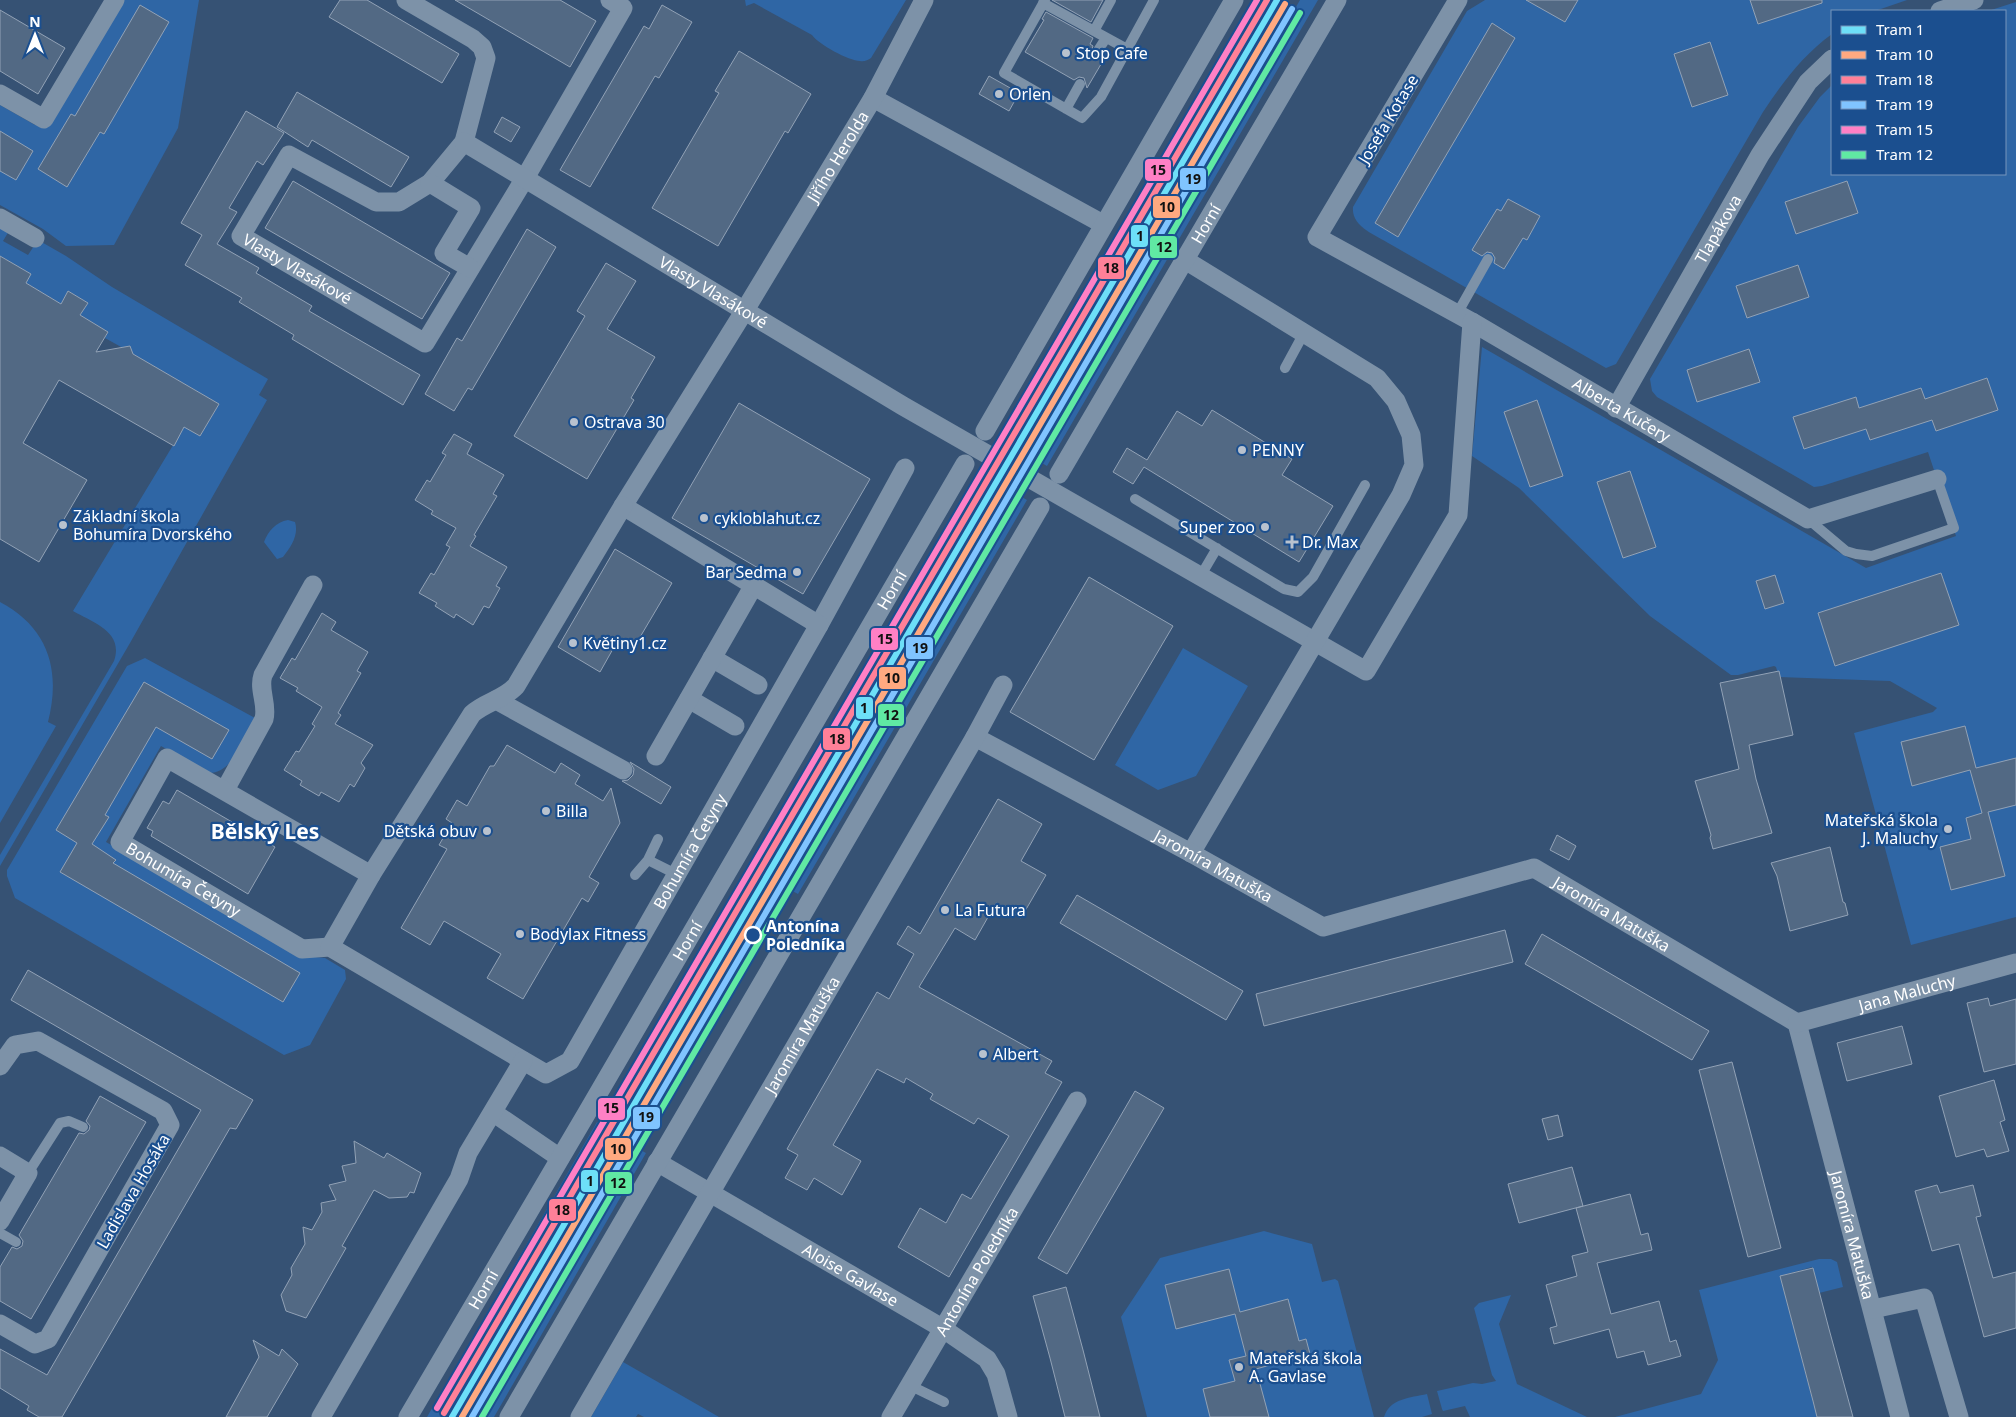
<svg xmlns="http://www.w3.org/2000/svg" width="2016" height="1417" font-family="'Noto Sans',sans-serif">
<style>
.green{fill:#2f66a5}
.building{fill:#526984;stroke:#92a2b6}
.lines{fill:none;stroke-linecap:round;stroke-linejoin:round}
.lane{stroke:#7d92a8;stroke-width:10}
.street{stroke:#7d92a8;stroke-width:19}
.tram-1-casing{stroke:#1b4f8f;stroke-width:10}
.tram-2-casing{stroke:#1b4f8f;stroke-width:10}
.tram-3-casing{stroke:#1b4f8f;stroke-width:10}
.tram-4-casing{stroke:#1b4f8f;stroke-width:10}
.tram-5-casing{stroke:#1b4f8f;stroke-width:10}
.tram-6-casing{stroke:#1b4f8f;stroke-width:10}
.tram-1{stroke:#6ddff8;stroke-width:6}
.tram-2{stroke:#ffa980;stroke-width:6}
.tram-3{stroke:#ff8098;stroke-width:6}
.tram-4{stroke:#80c4ff;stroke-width:6}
.tram-5{stroke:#ff80c5;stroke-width:6}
.tram-6{stroke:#60e9a3;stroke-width:6}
.poi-dot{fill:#b9c2ce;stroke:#1b4f8f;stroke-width:2}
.stop-dot{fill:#1b4f8f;stroke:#fff;stroke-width:2.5}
.labels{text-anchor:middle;stroke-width:4.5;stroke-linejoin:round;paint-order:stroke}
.poi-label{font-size:16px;fill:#fff;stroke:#1b4f8f;text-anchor:start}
.street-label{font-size:16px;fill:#fff;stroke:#1b4f8f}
.stop-label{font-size:16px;font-weight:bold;fill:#fff;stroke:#1b4f8f;text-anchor:start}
.district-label{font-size:21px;font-weight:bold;fill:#fff;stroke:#1b4f8f}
.line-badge{stroke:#1b4f8f;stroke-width:2}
.pale-badge-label{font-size:14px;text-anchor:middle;font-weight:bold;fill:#111}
</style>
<rect width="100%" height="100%" fill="#365274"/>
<path class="green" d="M123,0h76l-21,128 -64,117 -48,1 -23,-17 -43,-24v-100l35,20 14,-2z
M745,0h161l-35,58c-3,2 -7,4 -11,3 -11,0 -42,-17 -48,-26l-58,-32 -8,3z
M1252,0h18l-260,445 -13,-7z
M1300,0h18l-271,466 -14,-8z
M1485,0h422l-32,11h-43v23c-29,21 -49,48 -69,78l-147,252 -10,4 -216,-124c-14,-9 -39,-17 -37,-37l114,-196z
M2016,2v915l-105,28 -57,-212 79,-21 4,-4 -47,-27 -111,-4 -3,-10 -2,-1 -36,9h-7l-81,-59 -131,-128 -47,-32 10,-109 384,221 90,-32 -28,-84 -106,34 -8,1 -157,-90 -5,-6 -2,-12 148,-252 22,-30 12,-12v89h173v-163h-17z
M0,227l9,4 -6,10 25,14 10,-15 28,16 46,31 156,92 -9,16 8,5 -137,243 -130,223v-11l114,-194c10,-29 -20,-38 -41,-50l111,-184 16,9 19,-32 -88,-51 -1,-7 -7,2 -18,-10 3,-6 -28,-17 8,-12 -20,-12 -7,13 -35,-21 5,-9 -31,-18z
M978,472l12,7 -86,149 -13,-7z
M1013,492l14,8 -229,394 -13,-7z
M288,520l7,2c4,13 -4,25 -12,35l-6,2 -13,-17c4,-11 12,-20 24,-22z
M0,602c49,26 61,69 48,120l8,4 -56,97z
M1183,648l65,38 -52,90 -38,14 -43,-25z
M145,658l110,60c-10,18 -21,55 -46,55l-48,-27 -55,96 198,114 21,2 20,12 1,9 -36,66 -26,10 -269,-157 -8,-22v-6l120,-204z
M760,845l13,7 -156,269 -13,-8z
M597,1122l15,8 -167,287h-18z
M633,1146l13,7 -141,245 -11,19h-18z
M1264,1231l48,13 10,38 13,-3 3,2 36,136h-227l-26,-100 39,-59z
M1819,1259h12l6,3 6,25 -24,6 -7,-26 -32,9 37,141h-202l86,-23 17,-34 -19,-70z
M1511,1295l-12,29 18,60 70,33h-117l-5,-11 -22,5 -1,-2 -5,-18 36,-8 9,1 14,-3 -4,-6 -18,-67 5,-5z
M623,1362l96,55h-75l-6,-3 -2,3h-45z
M1427,1394l5,20 -10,3h-38c6,-19 26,-19 43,-23z"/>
<path class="building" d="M340,0h27l92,54 -17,29 -113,-66z
M455,0h105l36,21 -26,46z
M1052,0h51l-12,22z
M1526,0h52l-13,22z
M1750,0h72v3l-64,21z
M140,5l29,17 -65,112 -4,-2 -33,55 -29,-18 33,-55 4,2z
M662,5l30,17 -33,56 -4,-2 -65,111 -30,-17 84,-144 5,3z
M0,10l65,38 -27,46 -38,-23z
M1046,12l47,26 -3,6 3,2 -1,3 3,5 4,2 6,-3 2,1 -20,34 -3,-10 -5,-1 -5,3 -49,-28 19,-32 -2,-1z
M1492,23l23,15 -117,199 -23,-14z
M1710,42l18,53 -36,12 -18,-53z
M739,51l72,43 -23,39 -3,-2 -67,115 -66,-38 67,-115 -4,-2z
M989,76l30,17 -10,18 -30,-17z
M297,92l112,65 -18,30 -79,-47 -4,7 -31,-20z
M246,111l38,22 -21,32 -6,-4 -28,47 8,4 -20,32 42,24 -3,5 56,33 -3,5 111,64 -17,30 -111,-66 2,-4 -55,-33 3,-4 -57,-33 17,-30 -21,-12z
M502,117l18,10 -9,15 -17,-10z
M0,131l33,20 -17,29 -16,-9z
M293,181l157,92 -28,46 -157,-91z
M1847,181l11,32 -62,21 -11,-32z
M1508,199l32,17 -13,24 -4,-2 -19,31 -10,-6 1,-5 -3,-5 -5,-1 -5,4 -10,-6 25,-41 4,2z
M527,229l29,18 -84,143 -4,-2 -14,23 -29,-17 32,-56 5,3z
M0,256l31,18 -5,9 35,21 7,-13 20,12 -8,12 28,17 -12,20 34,-6 3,8 86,50 -19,32 -16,-9 -10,19 -115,-66 -36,63 64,37 -48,82 -39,-23z
M606,263l30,18 -29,48 48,28 -24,41 3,2 -47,79 -73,-43 71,-120 -8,-5z
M1798,265l11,32 -62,21 -11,-32z
M1749,349l11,33 -63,20 -10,-32z
M1987,378l11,32 -62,21 -4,-11 -62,20 -4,-11 -62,20 -11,-32 63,-20 3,11 62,-20 4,11z
M1537,400l26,76 -33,11 -26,-75z
M739,403l131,76 -67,115 -131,-76z
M1212,410l80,49 -10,16 51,31 -34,56 -155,-95 -11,17 -20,-12 14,-24 20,12 30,-49 25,15z
M454,434l18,10 -5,10 37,21 -11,19 4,2 -23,39 2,1 -6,10 37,21 -11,19 4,2 -11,20 -5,-2 -11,19 -17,-11 -2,4 -19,-12 2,-3 -18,-10 12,-20 3,2 16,-28 -4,-2 10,-17 -25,-14 2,-3 -18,-11 12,-20 3,2 16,-27 -4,-2z
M1630,471l26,76 -33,11 -26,-76z
M615,549l57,34 -39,66 -15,-9 -18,32 -42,-25z
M1941,573l18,52 -124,41 -17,-53z
M1775,575l9,28 -19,6 -9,-28z
M1089,577l84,49 -79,134 -84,-48z
M322,613l14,9 -5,8 37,22 -11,19 4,2 -23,40 3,2 -6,9 38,21 -12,18 4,5 -11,19 -4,-3 -11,18 -18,-10 -2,4 -19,-11 2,-4 -18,-11 12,-19 3,1 16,-26 -3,-2 10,-17 -26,-16 2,-3 -18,-10 12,-20 3,2z
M1779,671l14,64 -44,10 7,34 16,54 -59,16 -3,-11 1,-3 -16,-54 44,-12 -19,-86z
M144,682l85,48 -17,29 -56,-32 -51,88 4,2 -17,27 24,16 -3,3 187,110 -17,29 -223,-130 17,-29 -21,-13z
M1965,726l11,42 40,-10v47l-28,7 17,64 -54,14 -11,-43 31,-8 -5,-21 16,-5 -12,-43 -58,16 -11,-44z
M507,745l48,28 6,-10 19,12 -5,9 28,17 8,-13 9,35 -31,54 10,6 -11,19 -6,-4 -59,101 -36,-21 14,-24 -57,-33 -14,24 -29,-17 46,-79 -8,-4 13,-22 -6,-4 11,-19 10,6 23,-40h4z
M630,762l41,25 -10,17 -39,-23 6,-1 5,-5 1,-6z
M177,790l98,57 -27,47 -97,-58 2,-5 -6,-3 16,-27 6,3z
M998,799l44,25 -21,37 25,14 -25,43 -25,-15 -21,37 -20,-12 -36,59 133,74 -7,12 17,9 -113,195 -51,-30 22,-39 26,15 16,-29 9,5 38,-63 -31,-18 -4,6 -44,-25 3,-5 -27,-16 -2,5 -27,-14 -44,76 28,16 -19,34 -28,-17 -7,12 -22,-12 13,-23 -11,-6 90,-157 12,7 25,-45 -17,-10 11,-18 12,8z
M1557,835l19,11 -7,14 -19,-10z
M1830,847l13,55 2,1 3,12 -58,16 -13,-55 -6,-13z
M1077,895l166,96 -17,29 -166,-97z
M1505,930l8,32 -249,64 -8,-32z
M1542,934l167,97 -17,29 -167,-96z
M28,970l225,130 -17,29 -6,-1 -168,289h-23l-12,-7 2,-4 -29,-18v-39l47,26 154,-265 -190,-110z
M1988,998l2,8 26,-7v65l-32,8 -17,-69z
M1902,1026l10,38 -65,17 -10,-38z
M1732,1062l49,186 -33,9 -49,-187z
M1994,1080l11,40 -5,2 9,29 -22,6 -3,-8 -28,8 -17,-61z
M1135,1091l29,17 -97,166 -29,-16z
M100,1096l46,26 -115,197 -31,-18v-34l12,-20 5,2 5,-3 1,-5 -4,-6 60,-102 5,1 5,-4 1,-4 -4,-5z
M1558,1115l5,21 -15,4 -6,-21z
M354,1141l30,17 3,-5 34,20 -7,20 -4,-1 -3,5 -18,1 -15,-8 -32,56 4,2 -40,70 -20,-7 -5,-16 11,-20 -1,-7 14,-24 -2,-17 9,3 10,-18 -1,-9 15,-3 -7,-15 17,-4 -4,-15 14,-3z
M1572,1167l11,39 -64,17 -11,-39z
M1937,1185l3,8 33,-8 8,31 -5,1 17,61 23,-6v56l-32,9 -25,-93 -27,7 -17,-60z
M1630,1194l11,41 7,-2 4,17 -55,13 14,51 48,-13 11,41 6,-2 5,16 -33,9 -4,-14 -27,7 -8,-29 -55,15 -4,-16 7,-2 -11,-41 31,-9 -5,-20 16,-4 -12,-44z
M1813,1268l16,61 24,88h-36l-4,-16 -33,-125z
M1229,1269l11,43 48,-13 11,42 7,-2 4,15 -54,15 13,48h-59l-7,-28 32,-8 -6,-21 17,-4 -11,-42 -59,15 -11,-44z
M1066,1287l17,63 17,67h-35l-15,-59 -17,-62z
M253,1340l26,16 3,-7 16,15 -31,53h-41l33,-60z"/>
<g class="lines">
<path class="lane" d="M1045,0l-41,73 78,45 19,-21 53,-97
M1043,3l84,46
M1094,31l17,-31
M1099,49l7,-11
M1066,109l14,-25
M1457,314l31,-55
M1285,368l19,-35
M1135,499l149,90 14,3 15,-15 52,-92
M1808,519l38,32 10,3 16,2 82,-28 -17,-49
M1200,577l17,-29
M648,860l28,14
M635,875l13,-15 10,-21
M28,1173l32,-50 9,-2 14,6
M0,1233l16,9
M909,1385l35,17"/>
<g class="street">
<path id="s1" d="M406,0l67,39 9,8 4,11 -22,84 -34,41 -31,19h-23l-87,-47 -48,81 184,107 100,-165 98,-170 -13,-8"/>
<path id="s2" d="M1458,0l-141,237 155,85 336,197 129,-40"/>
<path d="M1940,11l34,-11"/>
<path d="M0,94l44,25 71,-119"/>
<path d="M873,98l230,126"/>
<path id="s3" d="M464,142l439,264 463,265 92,-156 14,-193"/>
<path d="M430,183l41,25 -27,45 26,15"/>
<path d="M0,218l35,20"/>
<path d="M1185,260l192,118 19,23 15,34 3,30 -13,30 -210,358"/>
<path id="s4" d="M1616,408l144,-253 48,-73 24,-23"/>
<path d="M985,431l249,-431"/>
<path id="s5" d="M1059,474l278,-474"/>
<path d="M819,625l86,-157"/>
<path d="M712,658l46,27"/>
<path d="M689,699l46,27"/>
<path d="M496,700l127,70"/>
<path id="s6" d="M975,737l216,116 132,74 211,-59 263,155 103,394"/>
<path d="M656,756l98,-171"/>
<path d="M225,790l39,-71c4,-15 -6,-29 -1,-44l50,-90"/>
<path id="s7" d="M371,875l-204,-117 -47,84 182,107 28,-2 216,127 24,-13 249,-436 -196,-119 122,-196 128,-212 51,-98"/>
<path d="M330,947l41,-72 101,-161c13,-12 31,-14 44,-28l107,-180"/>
<path id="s8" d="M1797,1023l219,-60"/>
<path d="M0,1066l15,-21 23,-4 125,70 7,14 -122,214 -13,5 -35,-20"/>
<path d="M494,1113l66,45"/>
<path d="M0,1156l28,17 -28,48"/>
<path id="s9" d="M657,1162l285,166 45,31 9,15 12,43"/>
<path d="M1873,1309l51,-11 35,119"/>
<path d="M321,1417l138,-238 9,-26 55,-92"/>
<path id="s10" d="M408,1417l180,-306 377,-647"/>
<path d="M509,1417l531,-910"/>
<path id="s11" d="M580,1417l395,-680 28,-52"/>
<path id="s12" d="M891,1417l186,-316"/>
</g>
<g class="tram-1-casing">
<path id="tram-1" d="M452,1417l825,-1417"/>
</g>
<g class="tram-2-casing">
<path id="tram-2" d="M462,1417l823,-1413"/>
</g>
<g class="tram-3-casing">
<path id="tram-3" d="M444,1413l823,-1413"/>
</g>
<g class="tram-4-casing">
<path id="tram-4" d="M472,1417l820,-1408"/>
</g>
<g class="tram-5-casing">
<path id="tram-5" d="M437,1408l820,-1408"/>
</g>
<g class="tram-6-casing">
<path id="tram-6" d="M482,1417l818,-1404"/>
</g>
<use href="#tram-1" class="tram-1"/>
<use href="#tram-2" class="tram-2"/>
<use href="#tram-3" class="tram-3"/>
<use href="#tram-4" class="tram-4"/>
<use href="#tram-5" class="tram-5"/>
<use href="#tram-6" class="tram-6"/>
</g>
<g class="poi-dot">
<circle cx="1066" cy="53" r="5"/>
<circle cx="999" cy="94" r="5"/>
<circle cx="574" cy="422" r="5"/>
<circle cx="1242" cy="450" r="5"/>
<circle cx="704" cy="518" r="5"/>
<circle cx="63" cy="525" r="5"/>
<circle cx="1265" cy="527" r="5"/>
<path d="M1289.5 534.5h5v5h5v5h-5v5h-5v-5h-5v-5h5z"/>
<circle cx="797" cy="572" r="5"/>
<circle cx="573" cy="643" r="5"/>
<circle cx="546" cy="811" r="5"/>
<circle cx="1948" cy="829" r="5"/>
<circle cx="487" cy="831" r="5"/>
<circle cx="945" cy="910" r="5"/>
<circle cx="520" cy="934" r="5"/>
<circle cx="983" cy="1054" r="5"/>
<circle cx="1239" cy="1367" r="5"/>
</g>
<circle class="stop-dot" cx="753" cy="935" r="8"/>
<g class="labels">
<g class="poi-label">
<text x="1076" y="59">Stop Cafe</text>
<text x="1009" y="100">Orlen</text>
<text x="584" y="428">Ostrava 30</text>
<text x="1252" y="456">PENNY</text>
<text x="73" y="522">Základní škola<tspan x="73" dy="18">Bohumíra Dvorského</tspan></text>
<text x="714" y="524">cykloblahut.cz</text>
<text x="1255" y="533" text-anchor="end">Super zoo</text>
<text x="1302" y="548">Dr. Max</text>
<text x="787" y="578" text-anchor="end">Bar Sedma</text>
<text x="583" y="649">Květiny1.cz</text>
<text x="556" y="817">Billa</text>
<text x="1938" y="826" text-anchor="end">Mateřská škola<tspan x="1938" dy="18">J. Maluchy</tspan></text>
<text x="477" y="837" text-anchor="end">Dětská obuv</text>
<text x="955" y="916">La Futura</text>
<text x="530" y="940">Bodylax Fitness</text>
<text x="993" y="1060">Albert</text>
<text x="1249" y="1364">Mateřská škola<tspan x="1249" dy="18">A. Gavlase</tspan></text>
</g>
<g class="street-label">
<text transform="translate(1388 119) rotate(-59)" y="6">Josefa Kotase</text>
<text dy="6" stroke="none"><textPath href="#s7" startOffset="1990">Jiřího Herolda</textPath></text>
<text dy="6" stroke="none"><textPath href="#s5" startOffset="290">Horní</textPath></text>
<text dy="6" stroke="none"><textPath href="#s4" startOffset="206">Tlapákova</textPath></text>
<text dy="6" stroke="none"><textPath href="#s1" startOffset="559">Vlasty Vlasákové</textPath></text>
<text dy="6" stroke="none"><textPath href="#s3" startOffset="291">Vlasty Vlasákové</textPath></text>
<text dy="6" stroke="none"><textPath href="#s2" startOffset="626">Alberta Kučery</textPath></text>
<text dy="6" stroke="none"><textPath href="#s10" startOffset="958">Horní</textPath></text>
<text dy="6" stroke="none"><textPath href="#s7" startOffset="1090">Bohumíra Četyny</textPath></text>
<text dy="6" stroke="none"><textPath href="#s6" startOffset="271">Jaromíra Matuška</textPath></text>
<text dy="6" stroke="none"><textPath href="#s7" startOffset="405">Bohumíra Četyny</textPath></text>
<text dy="6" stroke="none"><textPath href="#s6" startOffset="706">Jaromíra Matuška</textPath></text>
<text dy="6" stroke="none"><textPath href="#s10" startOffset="552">Horní</textPath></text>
<text dy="6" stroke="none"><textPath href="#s8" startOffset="114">Jana Maluchy</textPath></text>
<text dy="6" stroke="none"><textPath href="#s11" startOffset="442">Jaromíra Matuška</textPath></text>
<text transform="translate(133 1191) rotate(-60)" y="6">Ladislava Hosáka</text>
<text dy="6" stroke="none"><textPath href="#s6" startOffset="1140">Jaromíra Matuška</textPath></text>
<text dy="6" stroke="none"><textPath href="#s12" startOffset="169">Antonína Poledníka</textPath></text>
<text dy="6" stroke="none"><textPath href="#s9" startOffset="224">Aloise Gavlase</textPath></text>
<text dy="6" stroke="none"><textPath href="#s10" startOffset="148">Horní</textPath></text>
</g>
<g class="stop-label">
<text x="766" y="932">Antonína<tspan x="766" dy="18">Poledníka</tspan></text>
</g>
<g class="district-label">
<text x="265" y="839">Bělský Les</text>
</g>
</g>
<g class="line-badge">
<rect x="1144" y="158" width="28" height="24" rx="5" fill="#ff80c5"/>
<rect x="1179" y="167" width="28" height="24" rx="5" fill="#80c4ff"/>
<rect x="1152" y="195" width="29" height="24" rx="5" fill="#ffa980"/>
<rect x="1130" y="224" width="19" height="24" rx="5" fill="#6ddff8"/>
<rect x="1149" y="235" width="29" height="24" rx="5" fill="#60e9a3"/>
<rect x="1097" y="256" width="28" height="24" rx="5" fill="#ff8098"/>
<rect x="870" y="627" width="29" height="24" rx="5" fill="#ff80c5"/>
<rect x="905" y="636" width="29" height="24" rx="5" fill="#80c4ff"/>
<rect x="878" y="666" width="29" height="24" rx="5" fill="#ffa980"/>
<rect x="855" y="696" width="19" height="24" rx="5" fill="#6ddff8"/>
<rect x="877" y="703" width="28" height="24" rx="5" fill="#60e9a3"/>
<rect x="822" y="727" width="29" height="24" rx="5" fill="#ff8098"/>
<rect x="597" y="1097" width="29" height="24" rx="5" fill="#ff80c5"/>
<rect x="632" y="1106" width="29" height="24" rx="5" fill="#80c4ff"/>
<rect x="604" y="1137" width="28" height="24" rx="5" fill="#ffa980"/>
<rect x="580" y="1169" width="19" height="24" rx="5" fill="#6ddff8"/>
<rect x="604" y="1171" width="29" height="24" rx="5" fill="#60e9a3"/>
<rect x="548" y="1198" width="29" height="24" rx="5" fill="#ff8098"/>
</g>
<g class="pale-badge-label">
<text x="1158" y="175">15</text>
<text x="1193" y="184">19</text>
<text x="1167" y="212">10</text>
<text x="1140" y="241">1</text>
<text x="1164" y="252">12</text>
<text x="1111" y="273">18</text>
<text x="885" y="644">15</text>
<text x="920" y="653">19</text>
<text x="892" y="683">10</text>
<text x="864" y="713">1</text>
<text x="891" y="720">12</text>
<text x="837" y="744">18</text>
<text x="611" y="1113">15</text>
<text x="646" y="1122">19</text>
<text x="618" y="1154">10</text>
<text x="590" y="1186">1</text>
<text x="618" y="1188">12</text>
<text x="562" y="1215">18</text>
</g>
<rect x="1831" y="10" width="175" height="165" fill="#1b4f8f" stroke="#7695bc"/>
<rect x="1841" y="26" width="25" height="8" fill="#6ddff8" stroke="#7695bc"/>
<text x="1876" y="35" font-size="15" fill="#ffffff">Tram 1</text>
<rect x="1841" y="51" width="25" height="8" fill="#ffa980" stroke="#7695bc"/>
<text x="1876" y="60" font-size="15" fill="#ffffff">Tram 10</text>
<rect x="1841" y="76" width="25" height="8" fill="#ff8098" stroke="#7695bc"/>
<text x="1876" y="85" font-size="15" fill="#ffffff">Tram 18</text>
<rect x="1841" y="101" width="25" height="8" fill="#80c4ff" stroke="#7695bc"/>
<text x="1876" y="110" font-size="15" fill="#ffffff">Tram 19</text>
<rect x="1841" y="126" width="25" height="8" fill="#ff80c5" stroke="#7695bc"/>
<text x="1876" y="135" font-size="15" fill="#ffffff">Tram 15</text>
<rect x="1841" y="151" width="25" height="8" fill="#60e9a3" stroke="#7695bc"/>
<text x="1876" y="160" font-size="15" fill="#ffffff">Tram 12</text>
<g transform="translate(35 35)" stroke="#1b4f8f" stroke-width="4" paint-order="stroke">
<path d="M0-4L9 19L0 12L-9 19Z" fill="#ffffff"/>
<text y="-8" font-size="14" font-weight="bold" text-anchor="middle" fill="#ffffff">N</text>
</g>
</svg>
